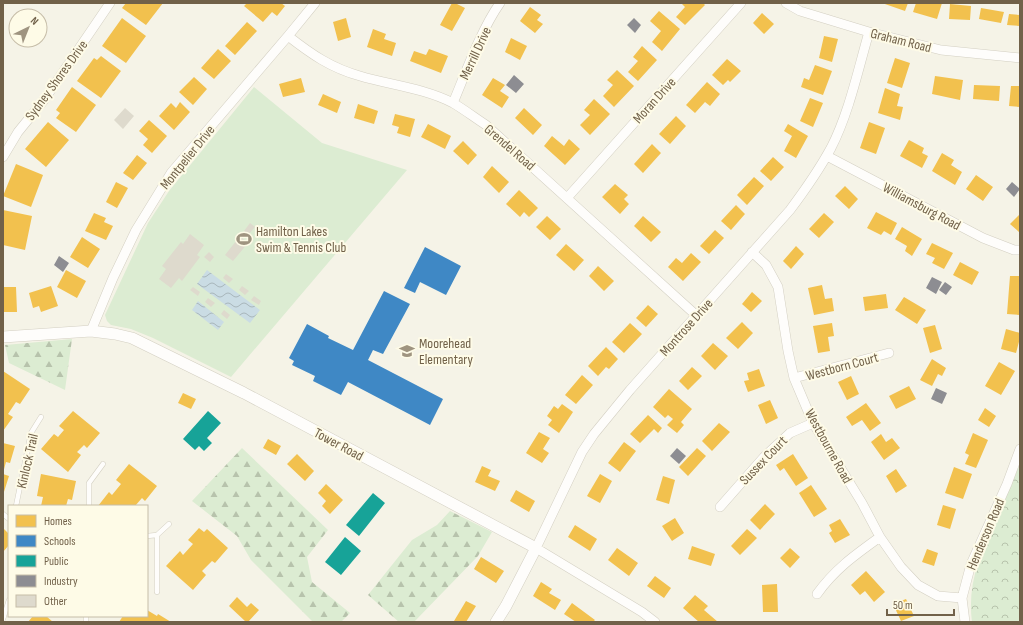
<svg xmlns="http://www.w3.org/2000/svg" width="1023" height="625" font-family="'Sofia Sans Condensed',sans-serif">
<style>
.forest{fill:url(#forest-firs)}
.park{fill:url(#park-crowns)}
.garden{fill:#dcecd2}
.water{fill:url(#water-waves)}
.homes{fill:#f2c14e}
.schools{fill:#3f88c5}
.public{fill:#17a398}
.industry{fill:#8d8d92}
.building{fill:#dedacd}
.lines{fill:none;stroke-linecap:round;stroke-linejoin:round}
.service-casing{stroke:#d3cfc2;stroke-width:5.5}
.minor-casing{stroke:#d3cfc2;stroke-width:10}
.tertiary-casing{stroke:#d3cfc2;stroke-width:12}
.service{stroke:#fefdfb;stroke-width:4.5}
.minor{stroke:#fefdfb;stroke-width:9}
.tertiary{stroke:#fefdfb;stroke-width:11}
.labels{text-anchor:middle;stroke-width:4;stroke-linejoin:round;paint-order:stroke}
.street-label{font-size:14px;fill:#716149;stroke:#fefbe7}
.poi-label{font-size:14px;fill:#716149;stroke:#fefbe7;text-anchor:start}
</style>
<defs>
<pattern id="forest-firs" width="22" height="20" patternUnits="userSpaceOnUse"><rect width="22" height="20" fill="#dcecd2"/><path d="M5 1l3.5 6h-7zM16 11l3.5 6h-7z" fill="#b7c3ac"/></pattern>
<pattern id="park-crowns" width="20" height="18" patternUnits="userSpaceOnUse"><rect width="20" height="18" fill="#dcecd2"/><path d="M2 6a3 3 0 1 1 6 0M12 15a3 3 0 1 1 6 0" fill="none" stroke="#b7c3ac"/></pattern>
<pattern id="water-waves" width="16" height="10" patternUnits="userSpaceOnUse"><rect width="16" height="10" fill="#cadce4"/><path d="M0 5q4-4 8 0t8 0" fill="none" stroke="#a8b6bb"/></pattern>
</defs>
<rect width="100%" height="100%" fill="#f5f3e7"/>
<path class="forest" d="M72,339l-7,51 -56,-27 -4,-18z
M242,448l86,82 -21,27 5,25 38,31 -9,9h-28l-62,-62 -14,-24 -45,-35z
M450,511l42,21 -14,24 -64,66h-15l-31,-27 44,-55 25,-15z"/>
<path class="park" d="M1020,464v158h-48c-5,-37 8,-68 23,-101 8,-19 17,-38 25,-57z"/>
<path class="garden" d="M254,87l68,56 85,27 -176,207 -78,-39 -22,-9 -20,-4 -4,-4 -2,-6 43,-92 21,-32z"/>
<path class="water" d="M207,270l53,40 -10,13 -53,-39z
M198,301l26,21 -6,8 -26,-20z"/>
<path class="homes" d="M126,3h37l-17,22 -24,-17z
M247,3h34l4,3 -8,10 -5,-4 -9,10 -19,-16z
M452,3h3l10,5 -13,23 -12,-6z
M681,3h22l2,2 -20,20 -9,-8 9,-10z
M882,3h26l-3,8z
M916,3h26l-5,16 -24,-7z
M950,4l21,2 -1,14 -21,-1z
M530,7l11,8 -4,5 6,4 -8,9 -15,-12z
M981,8l23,4 -3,11 -22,-4z
M659,11l21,18 -18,22 -10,-9 9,-11 -11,-10z
M762,13l12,11 -10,10 -11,-11z
M1009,14l11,1v11l-13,-1z
M122,18l24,18 -20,27 -24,-17z
M346,18l5,19 -13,4 -5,-19z
M247,22l10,9 -22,24 -10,-9z
M373,29l13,5 -2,5 12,4 -4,13 -25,-9z
M824,36l14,3 -6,23 -13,-4z
M511,38l16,8 -7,14 -15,-8z
M642,46l15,14 -19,21 -10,-9 10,-11 -5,-4z
M218,49l13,12 -17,18 -13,-11z
M429,49l19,7 -7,17 -31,-12 4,-10 12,4z
M101,56l20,15 -20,27 -24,-17 17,-23 3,2z
M895,58l15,5 -8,25 -15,-5z
M727,59l14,12 -11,11 -2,-2 -5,5 -11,-10z
M815,65l17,6 -9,24 -22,-8 3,-9 5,2z
M617,70l17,16 -20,21 -11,-11 10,-11 -6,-5z
M935,76l28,4 -3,20 -28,-6z
M194,77l13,12 -14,16 -14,-13z
M301,78l4,14 -22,5 -4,-13z
M493,78l12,7 -5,6 9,6 -7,11 -20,-13z
M707,82l13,12 -10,12 -5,-4 -10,11 -9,-8z
M974,85l26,1 -1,15 -26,-2z
M1011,86h9v21l-11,-1z
M72,87l24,18 -20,27 -20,-14 4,-5 -4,-3z
M885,88l15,6 -3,12 6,1 -3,13 -22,-7z
M323,94l18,8 -4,11 -19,-8z
M810,98l13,5 -10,24 -13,-6z
M594,99l16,15 -20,21 -10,-10 10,-10 -6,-5z
M180,102l10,10 -16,18 -15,-14 12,-13 5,5z
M358,104l20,7 -4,13 -20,-6z
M524,108l18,17 -9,10 -18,-17z
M395,114l20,5 -5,18 -13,-4 2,-6 -7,-2z
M676,116l10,10 -16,18 -11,-10z
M149,120l18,16 -15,17 -9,-8 5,-6 -9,-8z
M48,122l21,18 -23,27 -21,-18z
M869,122l16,6 -9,26 -16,-6z
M428,124l23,12 -6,13 -24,-12z
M788,124l20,12 -12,22 -12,-7 8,-15 -8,-5z
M552,136l12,10 5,-7 11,10 -15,16 -21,-19z
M909,140l15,8 -2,5 6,3 -6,12 -22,-12z
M463,141l14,14 -9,10 -15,-14z
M652,144l9,9 -18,20 -9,-9z
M942,153l12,7 -3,5 11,7 -7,13 -23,-14z
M137,155l10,8 -14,17 -10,-7z
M773,157l11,10 -13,14 -11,-10z
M16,164l27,11 -12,32 -28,-11z
M492,166l17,16 -10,11 -16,-16z
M976,175l17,12 -10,14 -17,-12z
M754,177l10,9 -17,19 -10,-10z
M116,182l12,6 -11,20 -11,-6z
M615,184l13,11 -4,4 5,5 -9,10 -18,-17z
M845,186l13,13 -9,10 -14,-13z
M519,190l19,18 -9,9 -5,-5 -4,5 -14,-13z
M736,205l9,9 -14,16 -10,-9z
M3,210l29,6 -7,34 -22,-5z
M876,212l21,11 -6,12 -7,-4 -3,4 -14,-7z
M94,213l12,5 -2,4 9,4 -7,14 -21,-9z
M824,213l10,9 -15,16 -10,-9z
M1020,214v17l-1,1 -9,-8z
M547,216l14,13 -11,11 -14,-13z
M643,216l18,16 -10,10 -17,-16z
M902,227l20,12 -10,17 -7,-5 2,-5 -12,-7z
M715,230l9,8 -15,16 -9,-8z
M82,237l18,12 -12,19 -18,-11z
M932,243l21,10 -9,16 -12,-6 3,-5 -9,-4z
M566,244l18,16 -10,11 -18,-16z
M796,246l8,8 -13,15 -8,-8z
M691,253l10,9 -18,19 -15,-14 8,-9 6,5z
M960,262l19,10 -7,13 -19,-10z
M598,266l16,15 -10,10 -15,-15z
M66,270l20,11 -9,17 -20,-11z
M1010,276h10v39l-13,-1z
M822,285l3,14 7,-1 2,13 -20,4 -6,-27z
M51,286l7,20 -17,6 -2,-6 -6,2 -4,-15z
M3,287h13l1,25h-14z
M752,292l10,9 -11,11 -9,-8z
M886,294l2,14 -23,3 -2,-14z
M904,297l22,13 -9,14 -22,-14z
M648,305l10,9 -12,13 -10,-9z
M742,322l11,11 -15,16 -12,-11z
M630,323l12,11 -18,19 -12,-11z
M832,323l2,13 -6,1 2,14 -12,2 -5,-27z
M935,325l7,24 -12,4 -7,-25z
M1006,329l14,4v5l-4,15 -15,-4z
M713,343l15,13 -13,14 -14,-14z
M606,347l12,12 -9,10 -3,-2 -8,9 -10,-10z
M932,359l14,9 -4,8 -4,-2 -6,12 -12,-6z
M999,362l16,9 -14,24 -16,-9z
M692,367l10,9 -14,14 -9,-9z
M759,369l6,17 -17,6 -4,-11 5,-1 -2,-7z
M3,371l27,18 -10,15 -4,-2 -8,12 5,3 -10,14z
M582,375l11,10 -17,19 -11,-9z
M851,376l8,18 -12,6 -9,-18z
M909,386l7,13 -20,10 -7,-13z
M669,389l23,20 -11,13 3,3 -7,8 -10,-8 6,-6 -5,-4 -3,3 -12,-11z
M183,393l13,6 -5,10 -13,-6z
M770,400l8,18 -12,6 -8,-19z
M866,403l15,20 -11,8 -8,-11 -10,6 -6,-9z
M562,404l11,8 -14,21 -11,-8 4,-5 -5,-4 7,-10 4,3z
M985,408l11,8 -7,11 -11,-7z
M73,411l27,22 -13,15 -3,-3 -7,7 4,3 -13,17 -27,-23 13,-15 4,3 6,-7 -5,-4z
M648,415l14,13 -4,5 -4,-4 -14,14 -10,-9z
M719,423l11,9 -18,19 -10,-10z
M539,432l11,6 -7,11 6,4 -7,10 -16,-10z
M973,433l15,7 -12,28 -11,-4 4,-9 -4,-2z
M881,434l5,8 6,-4 8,10 -16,12 -13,-18z
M268,439l13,7 -5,9 -13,-7z
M624,442l12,9 -16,21 -12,-9z
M3,443l12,3 -5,17 -4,-1 -3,11z
M697,448l9,8 -18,20 -9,-9z
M297,454l17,17 -9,10 -18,-17z
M793,454l15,24 -12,8 -12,-18 -4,3 -4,-6z
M129,464l28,22 -12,15 -3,-3 -7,8h-37l11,-14 3,3 9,-11 -5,-4z
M482,466l9,4 -3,6 12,5 -5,10 -20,-9z
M954,467l18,7 -9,25 -18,-6z
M896,469l11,17 -11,7 -10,-17z
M3,474l6,2 -6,19z
M41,474l35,7 -4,19 -4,-1 -2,7h-25l2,-9 -6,-1z
M600,474l12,7 -12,22 -13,-7z
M663,476l12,4 -6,24 -13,-4z
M326,484l17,16 -13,14 -8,-8 4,-5 -8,-8z
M811,485l16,24 -13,8 -15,-24z
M516,490l19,11 -6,11 -19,-11z
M765,504l10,10 -15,16 -10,-10z
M943,505l13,4 -6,20 -13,-4z
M675,518l9,15 -12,8 -10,-15z
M840,519l10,16 -15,8 -6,-10 3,-2 -3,-6z
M575,525l22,14 -7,12 -22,-14z
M3,528l6,6v11l-6,7z
M199,528l5,4 3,-3 21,19 -13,15 -3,-2 -10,10 4,4 -13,15 -27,-24 14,-15 3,4 10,-11 -5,-4z
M747,529l10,9 -17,17 -9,-9z
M692,546l23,8 -4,12 -23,-7z
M617,548l21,15 -9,13 -21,-16z
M790,548l10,9 -10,11 -10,-10z
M927,549l11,4 -4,13 -12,-4z
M481,557l23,14 -8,12 -22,-14z
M866,571l19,21 -11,10 -9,-11 -5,4 -9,-10z
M655,576l16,12 -7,10 -17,-12z
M541,582l11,7 -3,4 12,7 -6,10 -22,-14z
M777,584l1,28h-15l-1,-27z
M695,595l13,11 -4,4 14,12h-19l-16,-14z
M237,597l10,10 4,-4 8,7 -11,12h-2l-17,-16z
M906,599l8,17 -13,5 -8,-17z
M466,601l10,5 -10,16h-10l-2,-1z
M572,603l23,17 -2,2h-17l-12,-8z
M147,610l10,6 1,-2 13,8h-52l4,-6h24z
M33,616h13l7,6h-25z"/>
<path class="schools" d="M425,247l36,19 -15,29 -26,-13 -5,11 -11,-5z
M384,291l26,13 -27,50 -10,-4 -5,10 75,39 -13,26 -82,-43 -7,13 -28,-14 2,-5 -23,-11 2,-4 -5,-3 18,-34 22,12 -1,2 25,12z"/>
<path class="public" d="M208,411l13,12 -14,15 5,5 -8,8 -5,-5 -4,4 -12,-11z
M373,493l12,10 -26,33 -13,-11z
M345,537l16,14 -20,24 -16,-13z"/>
<path class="industry" d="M634,18l7,7 -6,8 -8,-8z
M514,75l10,9 -8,9 -10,-8z
M1012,182l8,7 -6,8 -8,-8z
M59,256l10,7 -6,9 -9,-7z
M932,277l10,5 -6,12 -10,-6z
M945,282l7,5 -6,8 -7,-5z
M936,388l11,5 -5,11 -11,-5z
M677,448l9,8 -7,8 -9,-8z"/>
<path class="building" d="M125,108l9,8 -11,13 -9,-9z
M250,223l5,4 -7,8 -4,-4z
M190,234l14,11 -7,10 3,2 -18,24 -3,-3 -8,10 -12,-9 7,-10 -4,-3 19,-24 2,2z
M240,236l8,7 -15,18 -8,-6z
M209,252l5,5 -4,5 -6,-5z
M226,274l7,5 -4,4 -6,-5z
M242,286l7,5 -4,4 -6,-5z
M193,287l7,5 -2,4 -8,-6z
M254,296l7,5 -2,4 -8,-5z
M208,298l7,5 -4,4 -6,-5z
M224,310l6,5 -3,4 -6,-5z"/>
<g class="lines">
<g class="service-casing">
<path id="service" d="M16,506l15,-73 10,-16
M89,506v-23l14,-19
M3,514l6,5
M147,536l10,-1 12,-11
M157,592v-57
M3,619l6,-19
M86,622v-6"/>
</g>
<g class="minor-casing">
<path id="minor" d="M786,3l14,8 69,21 72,18 79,8
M288,36c23,18 43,32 72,40 30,9 64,12 93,27 12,7 22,15 33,22l211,191
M453,103c13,-31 28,-73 47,-100
M827,156l156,82 31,12h6
M3,157l15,-25 26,-32 66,-97
M567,198l174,-195
M752,252l14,13 12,22 10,64 6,27 19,45 49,80 18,34 21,30 17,18 20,11 24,2
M91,331l22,-53 23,-48 35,-57 117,-137 27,-33
M794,378l95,-25
M720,507l44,-50 26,-24 23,-10
M817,594c18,-25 38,-39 63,-57
M655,622l-13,-10 -106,-64 46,-96 12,-18 36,-44 160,-180c15,-20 29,-40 41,-62 18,-35 27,-78 38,-116
M965,622l-3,-24 9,-34 36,-80 13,-35"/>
</g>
<g class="tertiary-casing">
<path id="tertiary" d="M3,337l88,-6 24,3 17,4 112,55 292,155 -30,58 -10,16"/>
</g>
<use href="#service" class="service"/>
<use href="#minor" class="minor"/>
<use href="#tertiary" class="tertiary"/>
</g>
<defs>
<g id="stadium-bare" transform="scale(1.2)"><path d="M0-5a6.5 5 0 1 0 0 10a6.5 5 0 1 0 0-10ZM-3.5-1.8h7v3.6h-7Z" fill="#9f9480" stroke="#fefbe7" stroke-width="2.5" paint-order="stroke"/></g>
<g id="school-bare" transform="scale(1.2)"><path d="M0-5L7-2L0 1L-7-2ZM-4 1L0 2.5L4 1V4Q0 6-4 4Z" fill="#9f9480" stroke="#fefbe7" stroke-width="2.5" paint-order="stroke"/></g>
</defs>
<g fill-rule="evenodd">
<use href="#stadium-bare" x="244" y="239"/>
<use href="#school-bare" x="407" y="351"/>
</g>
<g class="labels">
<g class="street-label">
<text transform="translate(901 40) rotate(14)" y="5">Graham Road</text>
<text transform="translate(475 53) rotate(-65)" y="5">Merrill Drive</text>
<text transform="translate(56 80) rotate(-54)" y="5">Sydney Shores Drive</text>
<text transform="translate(654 100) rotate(-48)" y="5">Moran Drive</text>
<text transform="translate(510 147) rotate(41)" y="5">Grendel Road</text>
<text transform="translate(187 157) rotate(-51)" y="5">Montpelier Drive</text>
<text transform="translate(922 206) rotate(28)" y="5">Williamsburg Road</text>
<text transform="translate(686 327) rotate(-48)" y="5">Montrose Drive</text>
<text transform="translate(842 366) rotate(-15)" y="5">Westborn Court</text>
<text transform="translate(339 444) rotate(28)" y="5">Tower Road</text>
<text transform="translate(829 446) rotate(61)" y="5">Westbourne Road</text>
<text transform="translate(763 460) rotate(-46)" y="5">Sussex Court</text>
<text transform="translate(27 461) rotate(-77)" y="5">Kinlock Trail</text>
<text transform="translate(985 534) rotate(-67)" y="5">Henderson Road</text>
</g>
<g class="poi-label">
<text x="256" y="236">Hamilton Lakes<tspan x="256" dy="16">Swim &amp; Tennis Club</tspan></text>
<text x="419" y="348">Moorehead<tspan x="419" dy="16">Elementary</tspan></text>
</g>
</g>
<rect width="1023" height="625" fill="none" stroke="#716149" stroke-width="8"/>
<rect x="8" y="505" width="140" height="112" fill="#fefbe7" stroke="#c6bda8"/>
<rect x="16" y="515" width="20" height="12" fill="#f2c14e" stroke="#c6bda8"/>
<text x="44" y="525" font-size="12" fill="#716149">Homes</text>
<rect x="16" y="535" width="20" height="12" fill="#3f88c5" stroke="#c6bda8"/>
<text x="44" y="545" font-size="12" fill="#716149">Schools</text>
<rect x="16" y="555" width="20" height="12" fill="#17a398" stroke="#c6bda8"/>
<text x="44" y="565" font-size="12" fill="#716149">Public</text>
<rect x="16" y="575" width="20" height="12" fill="#8d8d92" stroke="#c6bda8"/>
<text x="44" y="585" font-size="12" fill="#716149">Industry</text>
<rect x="16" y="595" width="20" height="12" fill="#dedacd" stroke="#c6bda8"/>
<text x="44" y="605" font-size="12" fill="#716149">Other</text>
<g transform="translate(28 28) rotate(43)"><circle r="19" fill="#fefbe7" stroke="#c6bda8"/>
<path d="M0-3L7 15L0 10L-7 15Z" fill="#9f9480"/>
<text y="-6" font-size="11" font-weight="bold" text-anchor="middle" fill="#716149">N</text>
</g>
<path d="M887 609v6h67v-6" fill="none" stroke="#716149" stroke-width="2"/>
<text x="893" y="609" font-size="12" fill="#716149" stroke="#fefbe7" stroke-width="3" paint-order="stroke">50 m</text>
</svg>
